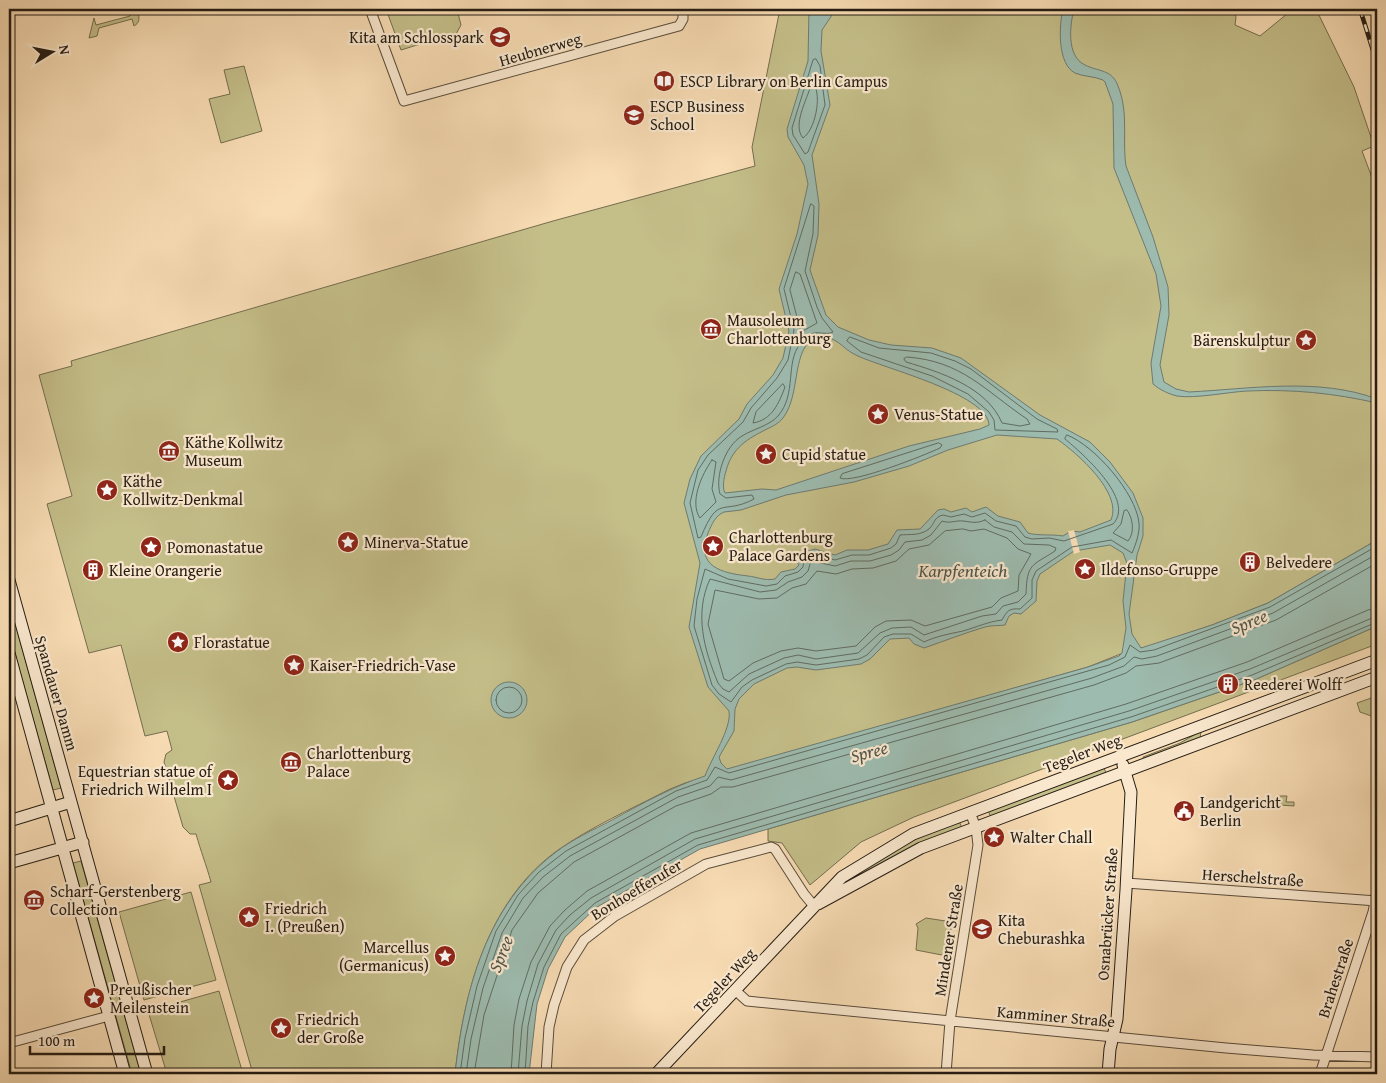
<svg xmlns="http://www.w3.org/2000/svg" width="1386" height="1083" font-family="'Gentium Book Plus',serif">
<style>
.green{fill:#c4be89;stroke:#746d4e}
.water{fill:#9dbbaf;stroke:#6d7b71;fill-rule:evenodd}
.pier{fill:#f8dcb4}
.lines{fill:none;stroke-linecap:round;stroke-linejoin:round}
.shore{stroke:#606c61;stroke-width:1}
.street-casing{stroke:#594c3b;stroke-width:11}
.secondary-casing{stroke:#241c13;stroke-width:13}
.street{stroke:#fae8ce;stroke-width:9}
.secondary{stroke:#fae8ce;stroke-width:11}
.rail-casing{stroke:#241c13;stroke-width:4.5}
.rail{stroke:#fae8ce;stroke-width:2.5;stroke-dasharray:8;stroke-linecap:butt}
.labels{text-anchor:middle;stroke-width:4.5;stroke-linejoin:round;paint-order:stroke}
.poi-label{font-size:16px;fill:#241c13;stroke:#fae8ce;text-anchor:start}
.street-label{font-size:16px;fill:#241c13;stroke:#fae8ce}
.water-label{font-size:18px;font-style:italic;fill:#4e544a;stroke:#fae8ce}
</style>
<rect width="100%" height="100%" fill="#f8dcb4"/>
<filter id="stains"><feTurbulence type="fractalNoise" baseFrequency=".004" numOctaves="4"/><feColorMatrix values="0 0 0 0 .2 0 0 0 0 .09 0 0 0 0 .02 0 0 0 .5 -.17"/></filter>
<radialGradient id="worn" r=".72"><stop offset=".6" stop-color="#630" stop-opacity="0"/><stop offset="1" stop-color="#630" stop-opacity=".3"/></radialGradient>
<path class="green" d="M130,9l8,4c2,6 1,10 -4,13l-2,-7 -33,9 -2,8 -8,2 5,-20 2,7 34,-9z
M386,9h71l4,16 -5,9 1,4 -9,3 -2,-5 -45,14z
M780,9h453l3,8 -1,8 25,11 33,-27h23l38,78 20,59 -12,5 15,40v349l-109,63 -56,22 -59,20 -30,8 -35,14 -403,116 -17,7c-37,19 -77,37 -110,60 -71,51 -94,142 -103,224h-202l-54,-189 12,-3c-5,-18 -10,-30 -15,-48h-6l-7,-7 -19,-65 2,-8 6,-4 -5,-19 -22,5 -24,-91 -32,8 -42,-149 25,-8 -33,-121 33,-9 -1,-5 482,-140 202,-55 -3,-19z
M244,66l18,65 -41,12 -12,-44 21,-5 -6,-24z
M9,601l52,187 -8,2 -44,-157z
M1377,626v18l-463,173 -53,25 -51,43 -28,-42 -14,-2v-12l364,-107 122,-42z
M1377,696v22l-17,-6 -3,-9z
M1201,731l-1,8 -56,21 -1,-3 37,-14z
M1104,768l3,7 -116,43 -3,-8z
M1279,796h8l-1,6h8v4l-15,-1z
M959,821l3,7 -131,65c26,-31 90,-56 128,-72z
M81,861l60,213h-9l-59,-211z
M191,892l25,88 -72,20 -25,-88z
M926,918l26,4 -5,34 -31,-6 2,-22 -2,-4z
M219,991l24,83h-76l-19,-63z"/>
<path class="water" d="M809,9h27l-14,21 -1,21 9,54 -18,50 7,49 -1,31 -8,35 16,45 12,12 31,13 22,5 41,3 29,10 79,57 50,27 20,20 23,31 10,25v18l-6,19 -8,59 3,20 9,14 71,-23 56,-22 109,-63v86l-123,54 -122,42 -432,127 -103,58 -32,30 -17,32 -11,35 -8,70h-74c9,-83 31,-169 101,-222 17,-13 37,-22 56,-32 31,-17 60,-33 93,-44 6,-17 27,-48 24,-65l-21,-24 -19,-60 11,-64 -16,-60 6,-24 11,-23 38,-37 8,-15 26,-29 10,-17 6,-27 -10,-42 18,-55 11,-50 -4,-19 -16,-28 -1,-8 21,-68zM818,336c23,2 22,12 40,20 25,12 130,38 131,69l-9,4 -71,17 -133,44 -14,-1 -37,4c-3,-6 -1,-15 1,-22 6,-23 21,-32 41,-42 6,-3 11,-5 16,-11 19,-25 7,-71 35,-82zM997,435l60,4c20,14 66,54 54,81l-31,12 -9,-1 -8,5c-11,-2 -26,0 -35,-3l-8,-11 -22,-6 -12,-9 -14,5 -6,-4 -15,4 -7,-3 -6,1 -18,19 -23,1 -9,14 -20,6h-21l-12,5 -20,-6 -20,6v4l4,6 -4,4 -14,3 -6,7c-11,2 -17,-2 -27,-3 -26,-3 -53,-9 -40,-43 4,-9 7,-17 16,-21l17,-2 45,-15 68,-13 55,-16 39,-16zM1110,545l13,8 4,10 -4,38 3,27 -4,25 -3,3 -31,11 -361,102 -6,-6 -2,-6 15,-26 1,-22 4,-10 15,-15 33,-16 10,-1 19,3 45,-6 9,-5 20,-20 19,-1 5,6 10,4c20,-7 41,-15 61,-21 7,-2 14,-1 20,-2l4,-9 5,-3 7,1 15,-13 1,-20 3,-7 34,-23z
M1063,9h11c-4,16 -8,47 11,56 14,7 27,4 33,21 11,27 4,53 8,80l27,71 15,50 1,28 -9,50 4,17 12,7 13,3c61,-3 129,-15 188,7v4c-44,-10 -85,-14 -130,-12 -19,1 -53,8 -70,5 -8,-2 -17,-6 -24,-12l-2,-21 10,-57 -5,-32 -42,-106 -1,-64 -8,-22 -2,-2c-9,-4 -19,-3 -28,-7 -18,-9 -16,-48 -12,-64z
M491 700a18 18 0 1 1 36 0a18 18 0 1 1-36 0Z"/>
<path class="pier" d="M1074,530l6,22 -6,2 -6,-23z"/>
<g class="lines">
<path class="shore" d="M816,59l4,7 5,39 -17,47 -3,2 -12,-19 -1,-7 21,-68z
M814,84c8,13 1,46 -11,54 -11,-13 4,-38 8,-53z
M811,204l3,2 -1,28 -8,37 12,36 5,11 11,14c-12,5 -19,-7 -33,12 -15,19 -3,50 -22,72 -9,10 -25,13 -36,20 -17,10 -27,40 -22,58l6,4 26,-3 2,4c-32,17 -35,-6 -53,38l-3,1 -8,-35 8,-33 10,-15 35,-33 8,-14 26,-30 11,-18 6,-30 -10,-41z
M796,272l4,2 17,49 -14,8 -3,-2 -10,-39z
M850,337l29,11 52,5 24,8 16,8 66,50 20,10 1,3 -63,-2 -1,-10 -5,-8 -21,-18 -36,-18 -71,-24 -14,-11z
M907,357c55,4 77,33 120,62l3,5 -10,2 -18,-3c-15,-36 -62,-51 -96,-61l-2,-3z
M783,384l2,3c-6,16 -13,33 -32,36l3,-11z
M1067,435c27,10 69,58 72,88 1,9 -3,21 -7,30l-21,-13 -39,7 -36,24 -4,9v18l-12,11c-11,-1 -13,2 -18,11 -15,2 -25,7 -39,11 -14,3 -26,5 -39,11l-13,-8h-18l-9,3 -17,18 -8,4 -43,6 -19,-3 -11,2 -34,16 -10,7 -11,15 -12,-8 -7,-9 -18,-59 3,-27 8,-30 23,10 38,7 11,-2 8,-8 13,-4 5,-5 1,-10 11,-3 20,6 17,-5h17l22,-7 5,-4 4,-9c10,-1 20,1 29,-6 6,-6 5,-12 14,-14l8,2 13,-3 8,3 13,-4 11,8 20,5 9,11 7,2 17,-1 15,3 49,-17c23,-24 -31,-71 -48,-85z
M939,443l3,2 -2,3c-15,7 -87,36 -100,30l2,-4z
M712,460l4,2 -4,27 4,13 -16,16c-11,-16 2,-44 12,-58z
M1127,510c6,8 8,23 1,31l-15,-8 8,-9 3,-13z
M985,520l9,7 18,5 12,12 25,1 7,3 -1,3c-23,15 -28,12 -29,43l-8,8 -15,4 -7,8 -14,2 -58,19 -13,-8 -19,1 -12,5 -22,20 -42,6 -18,-4 -14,3 -35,16 -20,18 -6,-3 -5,-6c-14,-34 -24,-69 -8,-104l50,13 16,-2 12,-8 14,-5 6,-6 3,-10 24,5 16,-5h19l21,-6 8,-5 6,-8 17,-2 9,-5 11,-14c8,3 14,-1 21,0 9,1 13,3 22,-1z
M963,529l8,2 13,-2 23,9 11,11 13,5 -12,21 -1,16 -17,7 -9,9 -67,19 -14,-6 -25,1 -11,6 -19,19 -40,5 -18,-3 -17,3 -28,12 -24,18 -5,-2 -16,-55 7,-34 44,9 18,-1 15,-10 14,-4 11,-13 19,3 16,-5 21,-1 23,-7 13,-12 20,-4 16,-14z
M496 700a13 13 0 1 1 26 0a13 13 0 1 1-26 0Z
M460,1074l5,-36 12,-52 19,-55 22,-36 21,-23 27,-21 110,-60 31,-11 8,-13 14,6 380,-108 16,-8 5,-12 10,7 14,-2 116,-43 107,-61
M466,1074l5,-35 12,-51 19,-55 21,-35 20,-21 27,-21 108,-59 32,-11 8,-9 13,3 361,-102 32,-12 10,-9 8,2 15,-3 116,-43 104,-59
M474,1074l10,-59 28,-85 26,-37 36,-31 102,-56 35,-12 10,-7h12l361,-102 32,-12 10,-7 23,-3 117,-43 101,-57
M511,1074l3,-49 5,-26 12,-37 19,-36 15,-16 22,-19 104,-58 435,-129 121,-42 121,-52 9,-2
M518,1074l4,-48 5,-25 11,-37 18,-34 14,-15 21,-17 104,-59 434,-128 121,-42 127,-53
M525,1074l3,-48 5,-24 11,-35 17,-33 34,-31 103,-58 433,-128 121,-42 125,-53"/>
<g class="street-casing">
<path id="street" d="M370,9l34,92 275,-75 4,-7v-10
M1126,883l251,18
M736,991l11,10 479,47 87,7 64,2
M9,1043l100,-27
M546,1074l3,-47 5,-22 13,-38 17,-27 31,-24 91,-52 65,-17 4,2 29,45 10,12
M946,1074l4,-53 28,-176 -2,-17 -6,-16
M1320,1074l53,-162 4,-21"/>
</g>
<g class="secondary-casing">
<path id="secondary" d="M9,580l138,494
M9,653l116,421
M9,821l62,-19
M9,863l74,-21
M818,904l103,-56 456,-171
M656,1074l186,-197 71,-43 464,-174
M1108,1074l2,-25 7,-30 9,-129 5,-98 -8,-27"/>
</g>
<use href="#street" class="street"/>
<use href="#secondary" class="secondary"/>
<g class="rail-casing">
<path id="rail" d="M1360,9l17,54
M1374,9l3,10"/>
</g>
<use href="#rail" class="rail"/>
</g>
<defs>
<g id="school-disc" transform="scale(1.125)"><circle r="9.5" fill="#8f2418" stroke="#fae8ce"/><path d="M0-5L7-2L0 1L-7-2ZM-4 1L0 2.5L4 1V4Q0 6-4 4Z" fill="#fff"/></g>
<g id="library-disc" transform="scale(1.125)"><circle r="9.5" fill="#8f2418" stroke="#fae8ce"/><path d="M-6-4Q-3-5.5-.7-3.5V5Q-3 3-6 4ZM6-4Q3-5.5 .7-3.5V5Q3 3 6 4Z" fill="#fff"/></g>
<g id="university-disc" transform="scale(1.125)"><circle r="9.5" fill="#8f2418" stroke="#fae8ce"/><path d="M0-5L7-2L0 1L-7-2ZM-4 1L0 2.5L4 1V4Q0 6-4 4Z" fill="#fff"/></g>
<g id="museum-disc" transform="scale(1.125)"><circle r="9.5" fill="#8f2418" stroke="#fae8ce"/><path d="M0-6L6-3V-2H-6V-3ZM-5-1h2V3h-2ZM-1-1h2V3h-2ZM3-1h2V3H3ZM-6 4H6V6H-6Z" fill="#fff"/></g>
<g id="sight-disc" transform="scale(1.125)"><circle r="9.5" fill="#8f2418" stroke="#fae8ce"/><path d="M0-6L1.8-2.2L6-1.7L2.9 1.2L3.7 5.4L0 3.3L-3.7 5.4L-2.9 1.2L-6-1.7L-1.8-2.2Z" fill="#fff"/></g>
<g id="building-disc" transform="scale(1.125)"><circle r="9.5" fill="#8f2418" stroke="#fae8ce"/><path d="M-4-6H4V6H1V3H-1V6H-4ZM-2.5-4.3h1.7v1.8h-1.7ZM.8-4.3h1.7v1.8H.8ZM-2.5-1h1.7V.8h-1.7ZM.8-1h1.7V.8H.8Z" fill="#fff"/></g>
<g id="civic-disc" transform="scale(1.125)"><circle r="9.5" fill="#8f2418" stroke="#fae8ce"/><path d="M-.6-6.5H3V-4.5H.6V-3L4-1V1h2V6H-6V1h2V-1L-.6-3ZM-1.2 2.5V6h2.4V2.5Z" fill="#fff"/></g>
</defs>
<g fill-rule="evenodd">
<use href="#school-disc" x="500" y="37"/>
<use href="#library-disc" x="664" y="81"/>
<use href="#university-disc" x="634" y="115"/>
<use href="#museum-disc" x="711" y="329"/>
<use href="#sight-disc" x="1306" y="340"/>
<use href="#sight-disc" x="878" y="414"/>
<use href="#museum-disc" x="169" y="451"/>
<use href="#sight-disc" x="766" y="454"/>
<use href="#sight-disc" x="107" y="490"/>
<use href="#sight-disc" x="348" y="542"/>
<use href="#sight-disc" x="713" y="546"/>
<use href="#sight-disc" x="151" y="547"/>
<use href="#building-disc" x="1250" y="562"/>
<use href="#sight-disc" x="1085" y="569"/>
<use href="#building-disc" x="93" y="570"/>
<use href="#sight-disc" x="178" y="642"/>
<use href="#sight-disc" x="294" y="665"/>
<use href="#building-disc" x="1228" y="684"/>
<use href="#museum-disc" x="291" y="762"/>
<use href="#sight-disc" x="228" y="780"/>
<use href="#civic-disc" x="1184" y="811"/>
<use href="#sight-disc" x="994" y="837"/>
<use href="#museum-disc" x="34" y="900"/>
<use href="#sight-disc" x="249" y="917"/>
<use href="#school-disc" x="982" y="929"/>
<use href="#sight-disc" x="445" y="956"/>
<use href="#sight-disc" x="94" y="998"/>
<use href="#sight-disc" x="281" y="1028"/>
</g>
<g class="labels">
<g class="poi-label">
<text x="484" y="43" text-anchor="end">Kita am Schlosspark</text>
<text x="680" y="87">ESCP Library on Berlin Campus</text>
<text x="650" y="112">ESCP Business<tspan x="650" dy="18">School</tspan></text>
<text x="727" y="326">Mausoleum<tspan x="727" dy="18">Charlottenburg</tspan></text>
<text x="1290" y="346" text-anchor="end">Bärenskulptur</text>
<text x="894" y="420">Venus-Statue</text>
<text x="185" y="448">Käthe Kollwitz<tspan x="185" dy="18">Museum</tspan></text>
<text x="782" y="460">Cupid statue</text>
<text x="123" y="487">Käthe<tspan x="123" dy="18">Kollwitz-Denkmal</tspan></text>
<text x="729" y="543">Charlottenburg<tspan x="729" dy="18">Palace Gardens</tspan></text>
<text x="364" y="548">Minerva-Statue</text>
<text x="167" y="553">Pomonastatue</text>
<text x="1266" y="568">Belvedere</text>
<text x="1101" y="575">Ildefonso-Gruppe</text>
<text x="109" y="576">Kleine Orangerie</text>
<text x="194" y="648">Florastatue</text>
<text x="310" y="671">Kaiser-Friedrich-Vase</text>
<text x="1244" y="690">Reederei Wolff</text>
<text x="307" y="759">Charlottenburg<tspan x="307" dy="18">Palace</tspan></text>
<text x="212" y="777" text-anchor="end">Equestrian statue of<tspan x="212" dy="18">Friedrich Wilhelm I</tspan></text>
<text x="1200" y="808">Landgericht<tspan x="1200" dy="18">Berlin</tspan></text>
<text x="1010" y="843">Walter Chall</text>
<text x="50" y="897">Scharf-Gerstenberg<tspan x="50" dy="18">Collection</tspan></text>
<text x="265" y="914">Friedrich<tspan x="265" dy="18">I. (Preußen)</tspan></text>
<text x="998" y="926">Kita<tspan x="998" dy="18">Cheburashka</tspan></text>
<text x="429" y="953" text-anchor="end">Marcellus<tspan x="429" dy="18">(Germanicus)</tspan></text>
<text x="110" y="995">Preußischer<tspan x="110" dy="18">Meilenstein</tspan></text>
<text x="297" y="1025">Friedrich<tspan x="297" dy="18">der Große</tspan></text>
</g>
<g class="street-label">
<text transform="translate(540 49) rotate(-16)" y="6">Heubnerweg</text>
<text transform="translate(57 693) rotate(74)" y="6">Spandauer Damm</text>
<text transform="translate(1082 753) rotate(-21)" y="6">Tegeler Weg</text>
<text transform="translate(1253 877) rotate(4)" y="6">Herschelstraße</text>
<text transform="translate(636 889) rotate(-31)" y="6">Bonhoefferufer</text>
<text transform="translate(1107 914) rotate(-86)" y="6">Osnabrücker Straße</text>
<text transform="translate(948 940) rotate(-81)" y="6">Mindener Straße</text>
<text transform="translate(1335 978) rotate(-72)" y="6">Brahestraße</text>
<text transform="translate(724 980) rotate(-47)" y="6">Tegeler Weg</text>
<text transform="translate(1056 1016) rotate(5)" y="6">Kamminer Straße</text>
</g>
<g class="water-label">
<text x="963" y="577">Karpfenteich</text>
<text transform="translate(1249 622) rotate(-23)" y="6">Spree</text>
<text transform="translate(869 752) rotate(-15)" y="6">Spree</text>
<text transform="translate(501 954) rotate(-69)" y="6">Spree</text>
</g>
</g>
<rect width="1386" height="1083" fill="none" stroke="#f8dcb4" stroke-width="30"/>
<rect x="10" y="10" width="1366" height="1063" fill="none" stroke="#241c13" stroke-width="2.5"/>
<rect x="15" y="15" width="1356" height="1053" fill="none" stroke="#241c13"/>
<g transform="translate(52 52) rotate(80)" stroke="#fae8ce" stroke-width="4" paint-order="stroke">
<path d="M0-4L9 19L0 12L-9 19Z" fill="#241c13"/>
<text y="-8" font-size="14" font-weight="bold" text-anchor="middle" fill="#241c13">N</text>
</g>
<path d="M30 1046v8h134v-8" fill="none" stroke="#241c13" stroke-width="2.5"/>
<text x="38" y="1046" font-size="15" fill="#241c13" stroke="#fae8ce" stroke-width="4" paint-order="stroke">100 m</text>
<rect width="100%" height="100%" filter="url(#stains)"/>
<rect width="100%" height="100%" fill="url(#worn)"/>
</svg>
